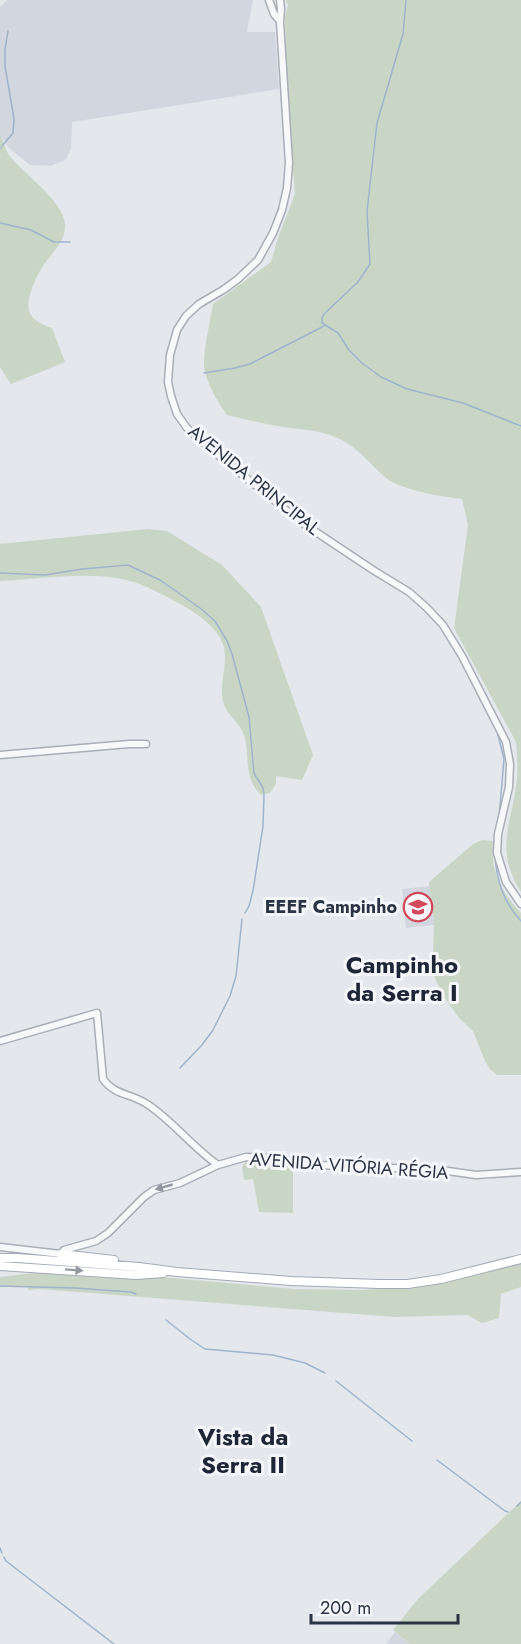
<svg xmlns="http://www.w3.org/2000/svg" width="521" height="1644" font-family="Jost,sans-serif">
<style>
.built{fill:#d2d6de}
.green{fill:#c9d6c5}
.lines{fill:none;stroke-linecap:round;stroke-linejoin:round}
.stream{stroke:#9fb4cc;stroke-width:1.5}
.tertiary-casing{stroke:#a9aeb7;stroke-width:9}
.primary-casing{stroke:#a3abb8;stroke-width:10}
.tertiary{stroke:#f7f8fa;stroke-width:6}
.primary{stroke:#fff;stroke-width:8}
.oneway{fill:#9196a0}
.oneway2{fill:#959aa2}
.labels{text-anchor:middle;stroke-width:6;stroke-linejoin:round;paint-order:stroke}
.street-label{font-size:18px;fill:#2b3445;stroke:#f4f6f9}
.poi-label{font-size:18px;font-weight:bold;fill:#2b3445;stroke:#f4f6f9;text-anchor:end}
.district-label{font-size:24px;font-weight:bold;fill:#1d2536;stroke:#f4f6f9}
</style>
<rect width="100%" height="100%" fill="#e4e7ec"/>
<path class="built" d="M7,0h246l-6,32h28l4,57 -207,33 -1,26 -5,11 -3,2 -13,5 -20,-1 -21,-17 -9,-14v-127z
M431,886l3,39 -28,3 -4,-39z
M395,1632l15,12h-24z"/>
<path class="green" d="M286,0h235v892c-5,-8 -11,-20 -13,-30 -5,-23 3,-46 7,-69 3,-17 3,-34 1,-51l-62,-114 14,-103 -6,-26c-20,-2 -60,-9 -76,-21 -15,-13 -28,-30 -46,-39 -20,-10 -42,-9 -63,-13 -17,-3 -33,-7 -50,-11 -9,-13 -22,-34 -23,-50 0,-20 6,-41 9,-61l58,-42 7,-24 17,-44 -7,-82 -3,-95 3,-12z
M0,134c4,6 4,14 9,21 13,18 57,47 56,71 0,17 -13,26 -22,40 -6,9 -10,18 -13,29 -6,20 5,27 22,33l13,34 -54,22 -11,-17z
M148,529l19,2 55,34 39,42 52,148 -11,25 -26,-4v8l-6,9 -9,2c-19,-19 -10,-38 -17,-60 -5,-14 -18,-20 -21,-34 -5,-21 9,-44 -3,-63 -9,-15 -24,-25 -38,-33 -15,-8 -29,-16 -45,-22 -41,-14 -95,-4 -137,-2v-37z
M482,840l11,1c-3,30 8,50 28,72v162h-24l-7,-6 -5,-8 -12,-30 -14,-13 -17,-24 -7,-16 -2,-23 1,-32 -5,-41 44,-38z
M255,1160l38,3v50l-34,-1 -6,-33 -9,1 -2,-13 4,-6z
M521,1262v25l-20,7 -2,24 -17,5 -15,-8 -72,2 -356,-28 -11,1v-4l-28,1v-10l70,-8 224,20 69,1 52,-4 34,-6z
M521,1501v143h-111l-17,-14 25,-31z"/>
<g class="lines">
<path class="stream" d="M406,0l-3,34 -26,89 -10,88 3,53 -12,18 -34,32 -2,4v5l16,10 11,17 13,13 19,14 26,12 56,14 58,23
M2,146l11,-13 1,-14 -9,-53v-17l3,-18
M0,148h1
M0,223l31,7 23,12h16
M204,373l31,-5 15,-4 74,-38
M0,573l45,2 37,-6 46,-4 32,15 40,28 15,13 12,20 5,13 17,63 5,56 9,15 1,7 -1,31 -10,65 -4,15 -4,7
M497,731l7,28 -5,59
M495,856c2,25 8,46 26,65
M180,1068l22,-23 11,-15 17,-34 6,-20 6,-57
M0,1286l75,2 56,4 5,2
M166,1320l24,19 15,10 68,6 32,8 20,10
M336,1381l76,60
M437,1460l68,51 3,1
M517,1506l4,-4
M0,1548l2,5
M4,1557l2,4 108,83"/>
<g class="tertiary-casing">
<path id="tertiary" d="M269,0l5,14 6,7
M280,0l1,9 -1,13 9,141 -2,25 -5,22 -9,23 -15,27 -20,19 -15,11 -24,14 -13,12 -9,14 -7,25 -2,27 3,14 6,18 10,14 26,23 88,71 72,48 36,22 17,15 17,18 19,31 44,86 4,22 -1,23 -11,47 -1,19 9,29 15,22
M0,755l129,-11h17
M0,1041l97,-28 6,66c11,16 29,15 44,25 26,17 45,43 71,61
M0,1247l61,7 3,-4 32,-9 12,-8 36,-36 10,-7 26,-7 38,-18 28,-8 24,1 49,7 122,5 35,5 45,-3"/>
</g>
<g class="primary-casing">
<path id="primary" d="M61,1254l53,6
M0,1258h17l122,9 38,5 114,9 88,3h29l33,-5 80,-20
M0,1266l136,9 27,-2"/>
</g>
<use href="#tertiary" class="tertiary"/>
<use href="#primary" class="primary"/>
</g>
<defs><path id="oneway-solid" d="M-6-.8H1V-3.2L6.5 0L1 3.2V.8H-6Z" transform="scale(1.5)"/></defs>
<use class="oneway" href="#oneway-solid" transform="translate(164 1187) rotate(164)"/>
<use class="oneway2" href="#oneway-solid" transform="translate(74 1270) rotate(4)"/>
<defs>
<g id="school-ring" transform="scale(1.5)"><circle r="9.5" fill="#f4f6f9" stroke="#d1495b" stroke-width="1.5"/><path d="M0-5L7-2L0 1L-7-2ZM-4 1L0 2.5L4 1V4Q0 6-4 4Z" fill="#d1495b"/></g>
</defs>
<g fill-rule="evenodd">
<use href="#school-ring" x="418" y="907"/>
</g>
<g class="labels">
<g class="street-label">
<text transform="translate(254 480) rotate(39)" y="6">AVENIDA PRINCIPAL</text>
<text transform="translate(349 1166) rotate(4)" y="6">AVENIDA VITÓRIA RÉGIA</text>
</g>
<g class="poi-label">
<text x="397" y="913">EEEF Campinho</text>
</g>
<g class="district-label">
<text x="402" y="973">Campinho<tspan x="402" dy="28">da Serra I</tspan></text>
<text x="243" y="1445">Vista da<tspan x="243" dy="28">Serra II</tspan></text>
</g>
</g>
<path d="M311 1614v9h147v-9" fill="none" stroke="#2b3445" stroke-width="3"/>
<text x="320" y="1614" font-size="18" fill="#2b3445" stroke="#f4f6f9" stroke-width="4.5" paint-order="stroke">200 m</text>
</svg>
